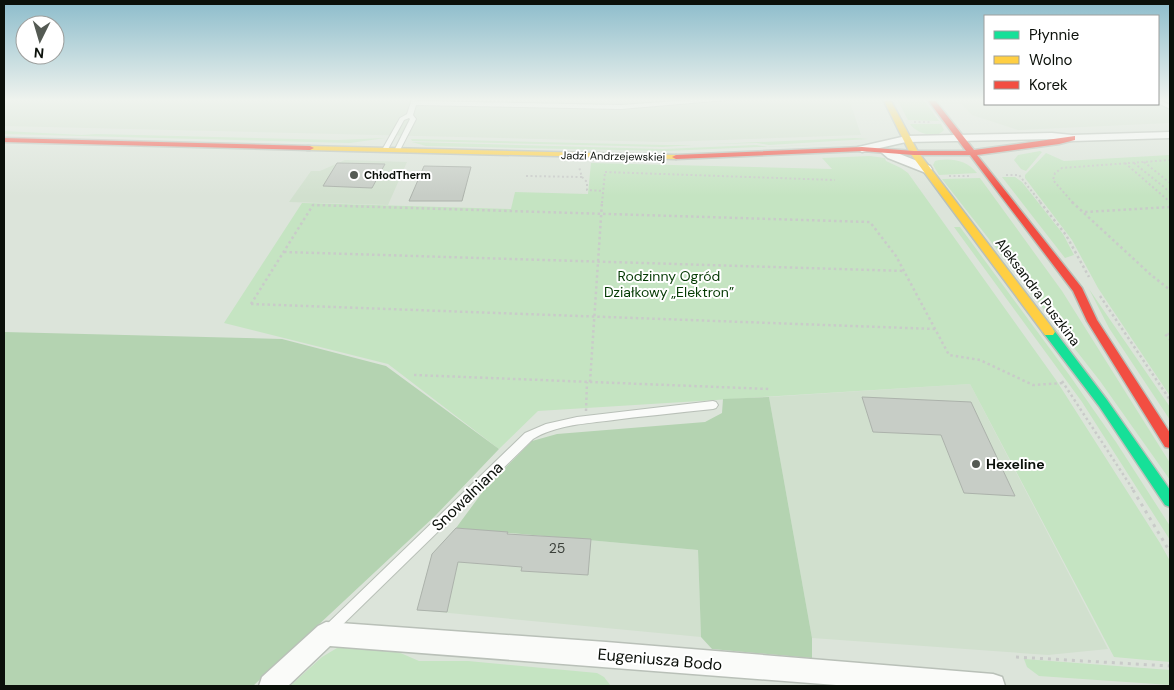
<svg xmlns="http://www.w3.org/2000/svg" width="1174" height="690" font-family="'DM Sans',sans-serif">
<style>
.built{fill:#d1e0ce}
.green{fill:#c5e4c2}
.forest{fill:#b4d3b1}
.building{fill:#c7cdc6;stroke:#acb2ab}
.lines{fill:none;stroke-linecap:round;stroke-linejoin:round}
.lane-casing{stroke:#b9c0b8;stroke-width:2}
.street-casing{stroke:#b9c0b8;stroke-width:3}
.fast-casing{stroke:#b9c0b8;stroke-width:3}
.slow-casing{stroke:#b9c0b8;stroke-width:3}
.jam-casing{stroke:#b9c0b8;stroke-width:3}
.path-far2{stroke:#c9cbc9;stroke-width:2;stroke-dasharray:2 2.5;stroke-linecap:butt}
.path-far1{stroke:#c9cbc9;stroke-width:2.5;stroke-dasharray:2.5 3;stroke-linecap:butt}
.path{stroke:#c9cbc9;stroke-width:3;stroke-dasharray:3 5;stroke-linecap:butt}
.lane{fill:#fafbf9;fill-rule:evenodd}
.street{fill:#fafbf9;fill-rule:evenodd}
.fast{fill:#16e098;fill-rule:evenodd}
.slow{fill:#ffcf43;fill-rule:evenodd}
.jam{fill:#f24e42;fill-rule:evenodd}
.poi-dot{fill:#545a53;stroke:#fff;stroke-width:2}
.labels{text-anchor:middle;stroke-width:4;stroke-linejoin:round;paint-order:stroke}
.far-street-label{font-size:11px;fill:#0b100a;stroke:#fff}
.far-poi-label{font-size:11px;font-weight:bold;fill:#0b100a;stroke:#fff;text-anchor:start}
.park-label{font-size:14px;fill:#043903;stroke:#fff}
.street-label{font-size:14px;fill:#0b100a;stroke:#fff}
.poi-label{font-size:14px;font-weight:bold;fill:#0b100a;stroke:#fff;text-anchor:start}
.near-number-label{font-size:14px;fill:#3a3f39}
.near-street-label{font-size:16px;fill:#0b100a;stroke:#fff}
</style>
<rect width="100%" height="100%" fill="#dce4da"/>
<path class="built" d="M4,99h845l12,36 -197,7 -660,-16z
M957,99h28v5h173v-5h12v24l-152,7 -46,-15z
M345,160l62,2 -19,43 -99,-3 22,-31h9z
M970,384l138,265 -60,6 -236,-17 -43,-241z
M456,528l242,22 3,87 -284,-27 15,-56z"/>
<path class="green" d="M897,99h26l16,22 -31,-1z
M910,124h31l3,6c-8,10 -28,3 -34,-6z
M4,131l78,4 14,-1 241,6 48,-2 -35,5 -346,-9z
M855,138l13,1 -99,6 -12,-2 -43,1z
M411,139l255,6h28l-31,2 -251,-6z
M412,142l251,7 93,-4 14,2 106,-5 -208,9 -242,-5z
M1040,151l2,1 -16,19 -5,-2 -7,-9 4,-5z
M1046,153l18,8 106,-6v241l-72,-108 -26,-48 -47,-62v-3z
M870,156l15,2 1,3 15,7 7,5 148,207 104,163 10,18v101l-56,-5 -144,-273 -432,27 -39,38 -111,-85 -164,-41 78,-120 209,6 4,-17 73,2 3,-31 241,6 -10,-11z
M939,160c14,-2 29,1 38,13l-38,2 -6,-10 2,-4z
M1002,177h13l7,5 41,52 11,21 -9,3z
M980,178l82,113 108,172v17l-70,-99 -158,-202z
M954,227h6l110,149 46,66 54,84v14l-88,-138z
M1089,289l81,118v13l-61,-92z
M342,645l47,3 30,13h49l129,12 7,4 7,9h-321l32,-29z
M1024,659l146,11v15l-131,-9 -12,-9z"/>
<path class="forest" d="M4,332l278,7 104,27 113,83 -63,66 -183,171h-249z
M769,397l43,241v20l-100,-9 -11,-12 -3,-87 -242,-22 31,-42 45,-45 25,-7 148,-12 17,-9 1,-14z"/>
<path class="building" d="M337,163l48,1 -13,24 -49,-2z
M424,166l47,1 -9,34h-53z
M862,397l109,5 44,94 -51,-3 -23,-58 -68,-3z
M456,528l52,4 -1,2 84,5 -3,36 -67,-4 1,-4 -64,-5 -11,50 -30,-2 15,-56z"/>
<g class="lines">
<g class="lane-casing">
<path id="lane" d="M412,99h6l-1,2 204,4 85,-6h32l-117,10 -205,-4 -3,10 3,4 -17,33 -5,-1 16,-32 -1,-1 -5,2 -17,31h-4l-1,-1 18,-32 7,-4z
M1158,99l12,6v4l-12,-6z
M713,401l3,1 2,3 -2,3 -3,1c-36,4 -71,7 -107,12 -25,3 -52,5 -73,18l-201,196 -4,2 -4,-2 -2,-4 2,-4 201,-194 21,-9 31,-7z"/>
</g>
<g class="street-casing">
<path id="street" d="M1170,132v6l-98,3 -20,-2 -146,3 -44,10 -6,-3 2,-2 48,-11 146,-3 20,2z
M887,149l43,17 2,3 -6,4 -38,-15 -7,-6z
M326,622l280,20 387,32 9,3 3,9h-156l-519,-40 -42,40h-29l3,-9 56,-51z"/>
</g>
<g class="fast-casing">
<path id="fast" d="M1049,328l4,1 54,71 63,90v17l-5,-2 -66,-99 -54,-71 -2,-3 2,-3z"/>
</g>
<g class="slow-casing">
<path id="slow" d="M883,99h7l28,53 135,177 2,3 -2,3h-8l-135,-182z
M307,146l369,9 4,2 -4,2 -366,-9h-3z"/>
</g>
<g class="jam-casing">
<path id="jam" d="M927,99h7l40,51 101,-14v4l-16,4 -82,11 105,133 15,32 73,113v15l-5,-1 -78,-126 -14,-30 -103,-136h-56l-52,-4 -186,8 -4,-2 4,-2 186,-8 52,4h52z
M4,138l306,8 4,2 -4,2 -306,-8z"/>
</g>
<path class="path-far2" d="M914,122h17
M1144,162l26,21
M1125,163l45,39
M1134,163l36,29
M605,172l230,8
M1006,175h13l22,28
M526,176l56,1 -3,-10
M949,176h22
M582,177l5,5v8l16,1
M602,203l3,-31
M1073,203l-20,-23 2,-7 7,-5 108,-8"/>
<path class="path-far1" d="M1040,202l26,33 23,42
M1072,202l78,72 20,16
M1085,212l85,-5
M284,252l620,19
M1100,296l70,104
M251,304l62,-99 557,17 26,34 53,99 31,5 53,25 31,-2
M251,304l684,25
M1170,334h-5l5,6
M414,375l355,14
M1062,381l72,110
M590,382l12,-180
M586,411l1,-29"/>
<path class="path" d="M1133,490l37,62
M1016,657l154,9"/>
<use href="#lane" class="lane"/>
<use href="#street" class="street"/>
<use href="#fast" class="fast"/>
<use href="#slow" class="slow"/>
<use href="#jam" class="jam"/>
</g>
<linearGradient id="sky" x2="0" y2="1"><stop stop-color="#8cbccb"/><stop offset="0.51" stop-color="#eff3ee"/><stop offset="1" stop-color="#eff3ee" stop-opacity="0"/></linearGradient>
<rect width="1174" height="196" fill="url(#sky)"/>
<g class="poi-dot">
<circle cx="354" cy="175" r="5"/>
<circle cx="976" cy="464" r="5"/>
</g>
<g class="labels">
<g class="far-street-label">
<text transform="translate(613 156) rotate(1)" y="4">Jadzi Andrzejewskiej</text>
</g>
<g class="far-poi-label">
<text x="364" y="179">ChłodTherm</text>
</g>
<g class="park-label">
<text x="669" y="281">Rodzinny Ogród<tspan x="669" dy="16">Działkowy „Elektron”</tspan></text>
</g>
<g class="street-label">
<text transform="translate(1038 292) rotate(53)" y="5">Aleksandra Puszkina</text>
</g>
<g class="poi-label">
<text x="986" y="469">Hexeline</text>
</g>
<g class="near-number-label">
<text x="557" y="553">25</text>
</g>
<g class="near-street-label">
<text transform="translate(467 496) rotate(-44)" y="6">Snowalniana</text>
<text transform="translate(660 659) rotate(5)" y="6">Eugeniusza Bodo</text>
</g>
</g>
<rect width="1174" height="690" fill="none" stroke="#0b100a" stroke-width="10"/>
<rect x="984" y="15" width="175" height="90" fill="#ffffff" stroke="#9d9f9d"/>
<rect x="994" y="31" width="25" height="8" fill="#16e098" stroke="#9d9f9d"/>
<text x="1029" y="40" font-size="15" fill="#0b100a">Płynnie</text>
<rect x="994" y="56" width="25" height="8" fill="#ffcf43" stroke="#9d9f9d"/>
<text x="1029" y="65" font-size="15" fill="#0b100a">Wolno</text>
<rect x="994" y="81" width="25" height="8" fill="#f24e42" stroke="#9d9f9d"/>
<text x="1029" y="90" font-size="15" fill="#0b100a">Korek</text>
<g transform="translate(40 40) rotate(185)"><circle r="24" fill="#ffffff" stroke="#9d9f9d"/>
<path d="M0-4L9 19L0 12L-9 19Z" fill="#545a53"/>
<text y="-8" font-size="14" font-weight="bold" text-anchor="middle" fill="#0b100a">N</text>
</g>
</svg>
